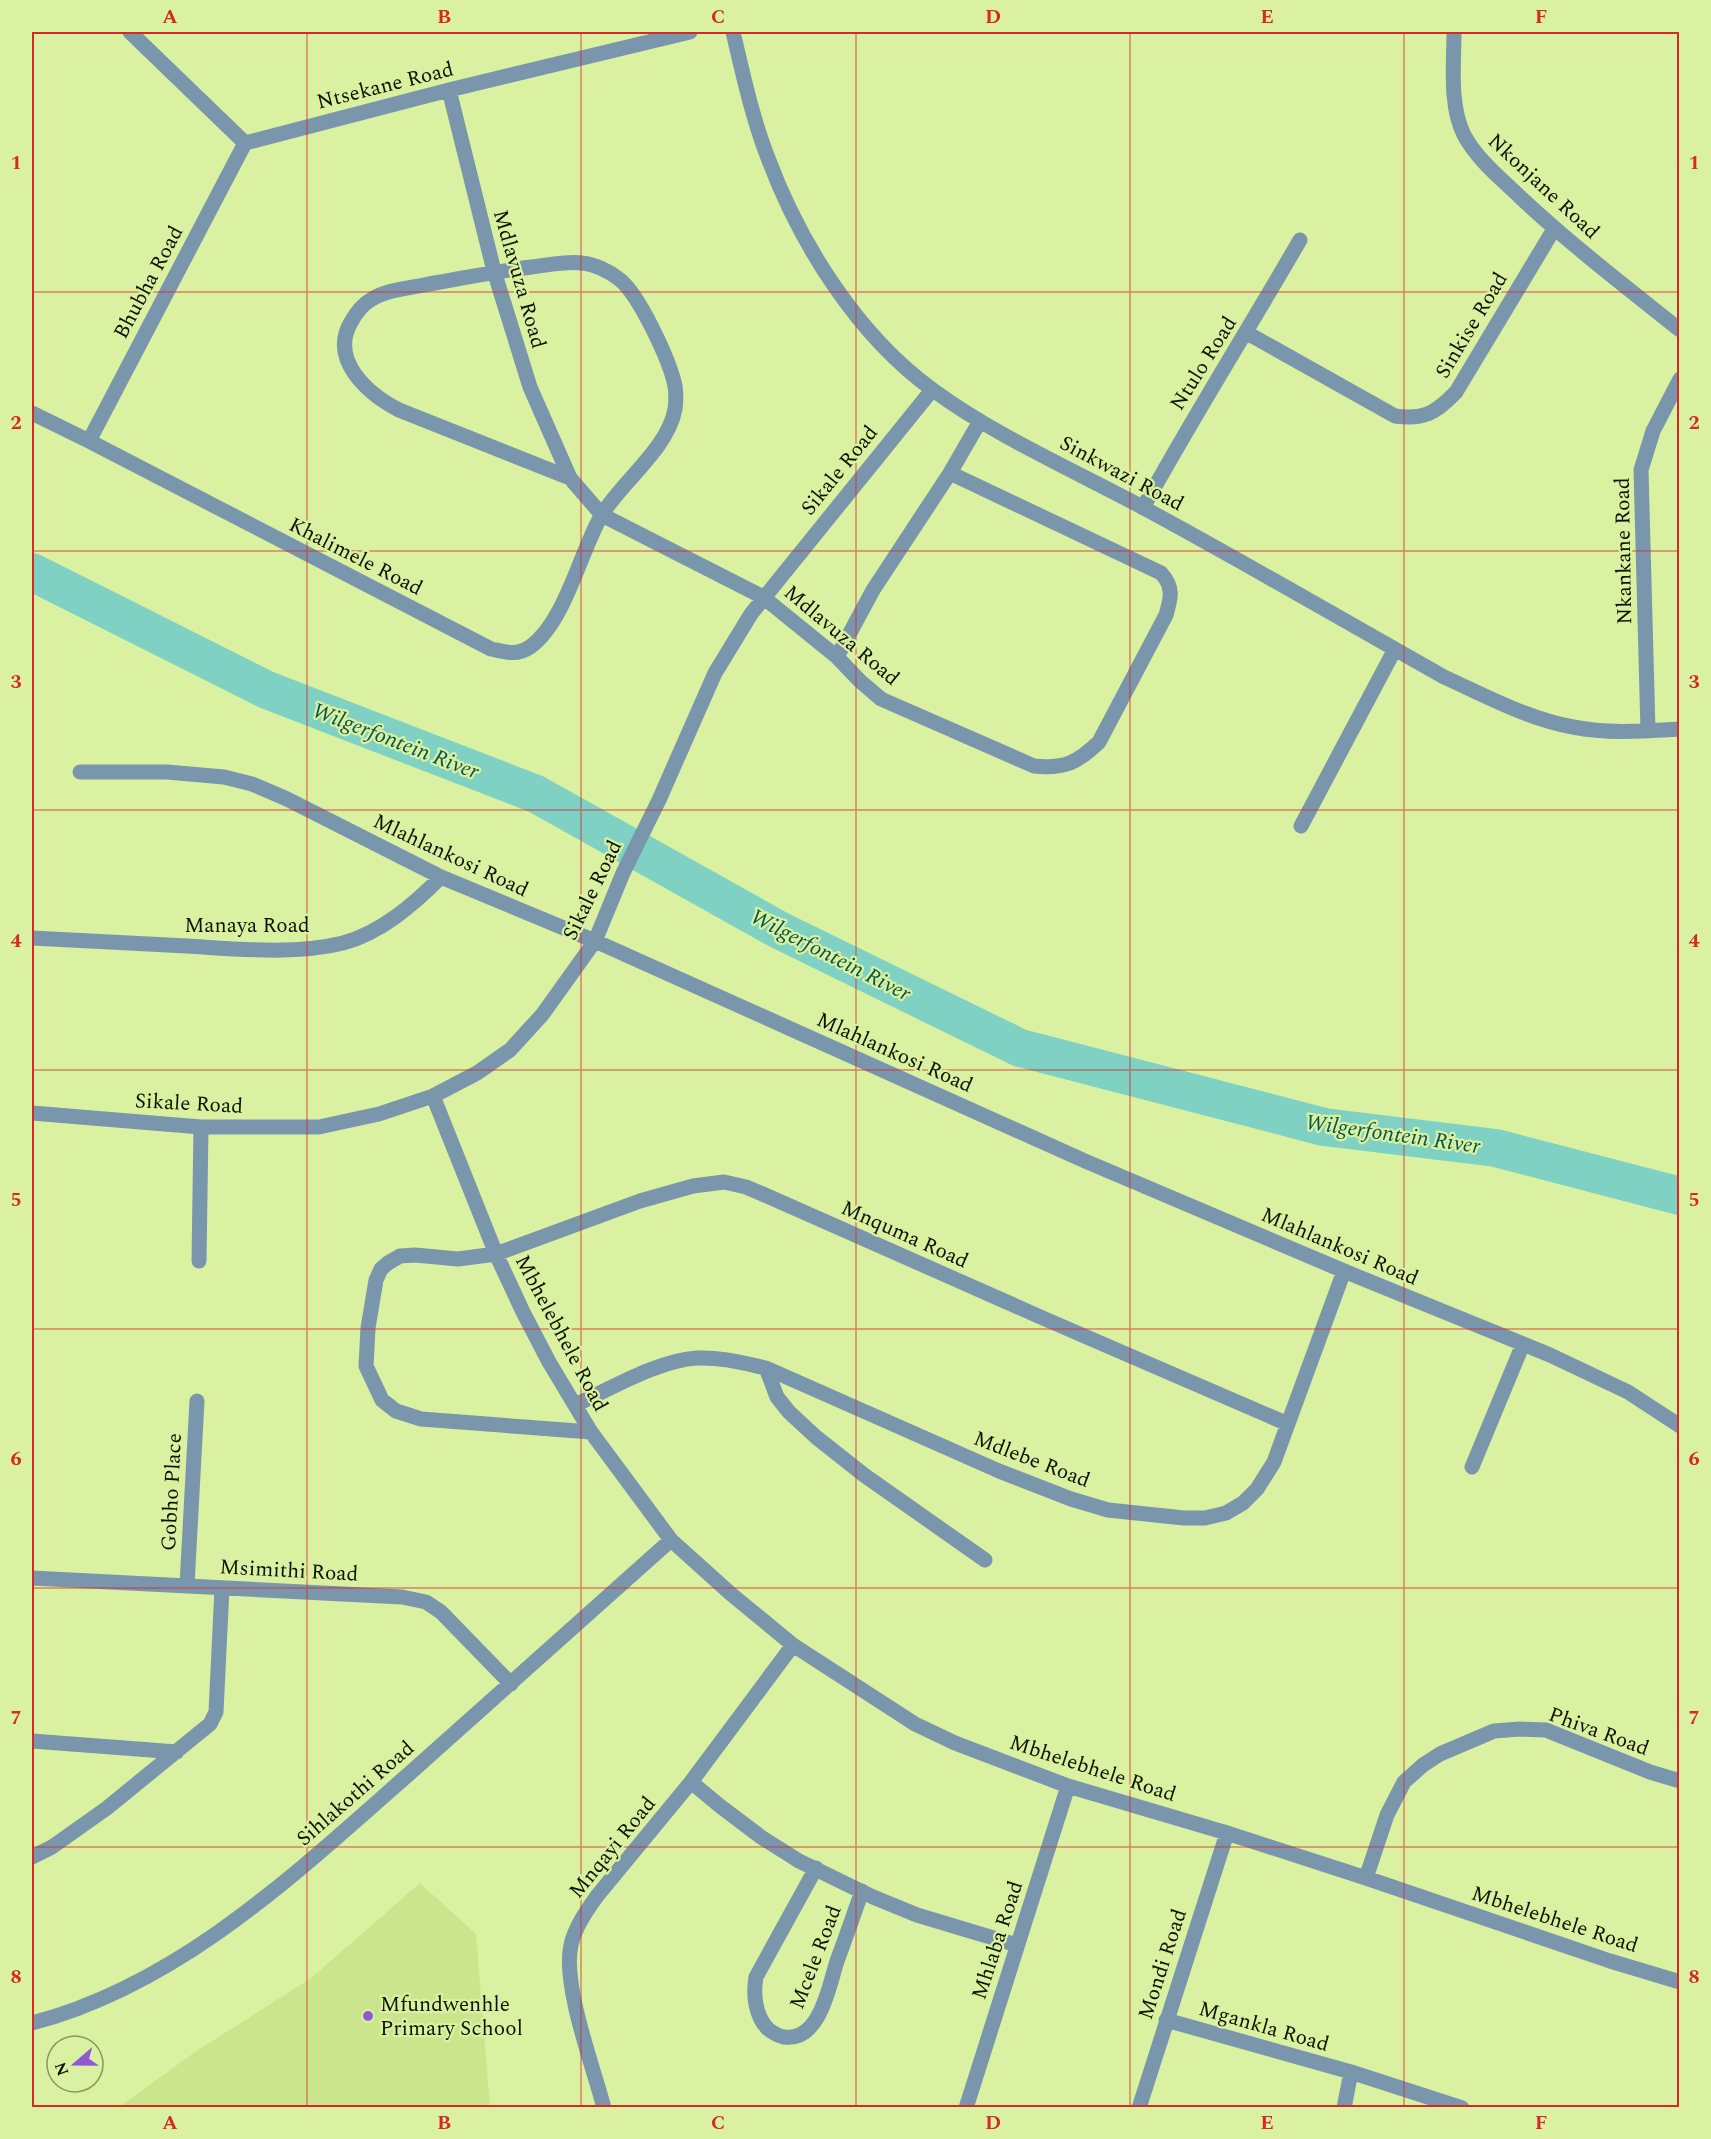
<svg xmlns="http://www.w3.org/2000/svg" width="1711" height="2139" font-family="Spectral,serif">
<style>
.built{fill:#cbe58d}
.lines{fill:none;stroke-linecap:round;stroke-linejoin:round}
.river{stroke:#7ed1c3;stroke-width:38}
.minor{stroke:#7996ad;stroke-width:15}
.grid{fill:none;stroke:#d62828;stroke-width:1.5;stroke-opacity:0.55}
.poi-dot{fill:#8f59d1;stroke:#d9f1a1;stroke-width:2}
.labels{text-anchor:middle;stroke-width:4.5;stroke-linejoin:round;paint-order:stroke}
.street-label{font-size:21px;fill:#0d1400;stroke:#d9f1a1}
.poi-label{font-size:21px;fill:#0d1400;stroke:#d9f1a1;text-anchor:start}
.water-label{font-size:22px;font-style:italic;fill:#08534a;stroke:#d9f1a1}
.neatline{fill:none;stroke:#d62828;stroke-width:2}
.grid-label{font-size:20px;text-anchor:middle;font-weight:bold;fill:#d62828}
</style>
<rect width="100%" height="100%" fill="#d9f1a1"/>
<path class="built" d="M420,1883l56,51 14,173h-371l76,-55 115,-73z"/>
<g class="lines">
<path class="river" d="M32,572l235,118 269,104 243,136 241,118 304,79 172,21 184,48"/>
<path class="minor" d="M130,32l115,111
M733,32c10,42 19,85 35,126 32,86 90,178 165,232 61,45 140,80 207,116 102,55 203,114 304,171 42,19 84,42 129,50 35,7 72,4 107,2
M1454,32c0,32 -5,73 10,103 13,24 35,42 55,61 51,48 106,90 161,134
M449,90l45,181 36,116 40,91 32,37 161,82 74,60 23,24 21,18 153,67c31,3 43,-3 65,-24l67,-127c5,-17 8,-28 -5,-42l-211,-100 30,-52
M245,143l204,-53 241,-58
M1247,333l148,83c29,4 41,-3 61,-24l98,-163
M32,413l57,28 402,208c14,3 26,7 39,-2 35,-25 50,-94 71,-131 20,-34 67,-67 74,-107 1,-7 1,-16 0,-23 -5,-25 -36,-92 -56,-107 -10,-8 -25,-15 -37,-16 -16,-2 -34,2 -50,4 -35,4 -68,11 -103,17 -18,4 -40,5 -57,15 -9,5 -16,14 -21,23 -22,38 17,72 48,88l171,68
M89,441l156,-298
M1143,508c50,-91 105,-178 157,-268
M837,657l36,-67 77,-117
M1648,731l-7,-261 12,-39 27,-52
M80,772h87l57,5 28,7 35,15 154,78 154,64 490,220 259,110 206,84 78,37 52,34
M1301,826l94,-177
M32,938c51,3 103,5 155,8 50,3 108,9 156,-3 38,-10 71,-39 98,-66
M433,1096l63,158 27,58 26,50 42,70 80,108 60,54 62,51 122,79 40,19 113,43 159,47 139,45 244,83 70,21
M32,1113l169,14h118l60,-13 54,-18 44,-23 33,-23 32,-35 53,-74 28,-68 36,-73 56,-127 36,-59 181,-224
M199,1261l2,-134
M766,1368l11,29 12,15 27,25 48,38 121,85
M575,1405c35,-16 84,-45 122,-47 24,-1 46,5 69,10l233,103 72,28 37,11 76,8h21l21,-5 17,-10 14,-14 17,-27 70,-191
M591,1432l-170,-13 -25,-8 -14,-11 -16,-34 2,-38 8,-48 5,-11 7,-6 12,-7 15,-1 43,4 38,-5 144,-53 53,-15 31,-4 22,5 19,8 280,124 243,105
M1472,1467l51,-123
M32,1578l370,19 24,5 15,10 70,72
M187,1585l10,-184
M32,1741l145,11
M691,1782l29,24 41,31 38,24 74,36 44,18 100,30
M32,1857l20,-10 55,-39 103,-84 6,-12 6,-124
M816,1868l-60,109c-3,17 -1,39 12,52 5,4 10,7 16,8 36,5 45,-51 53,-76 9,-24 17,-47 25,-70
M1366,1878l21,-63 17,-33 19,-17 17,-11 54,-23 26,-2 26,1 104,42 30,9
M1166,2020l185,52 111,36
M32,2023c149,-39 265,-151 378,-250 87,-77 174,-155 261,-233
M604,2108c-11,-42 -42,-124 -33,-163 4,-18 16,-35 26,-49l94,-114 102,-137
M966,2108l102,-322
M1139,2108l88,-275
M1344,2108l7,-36"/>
</g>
<path class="grid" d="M307,32v2076M581,32v2076M856,32v2076M1130,32v2076M1404,32v2076M32,292h1648M32,551h1648M32,810h1648M32,1070h1648M32,1329h1648M32,1588h1648M32,1847h1648"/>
<circle class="poi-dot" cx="368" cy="2016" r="6"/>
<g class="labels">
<g class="street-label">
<text transform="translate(385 85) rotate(-14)" y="7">Ntsekane Road</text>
<text transform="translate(1544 186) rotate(43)" y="7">Nkonjane Road</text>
<text transform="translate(520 279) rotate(74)" y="7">Mdlavuza Road</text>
<text transform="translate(148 282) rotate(-62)" y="7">Bhubha Road</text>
<text transform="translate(1471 325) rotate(-59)" y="7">Sinkise Road</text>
<text transform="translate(1203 363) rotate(-58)" y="7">Ntulo Road</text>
<text transform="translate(839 470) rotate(-51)" y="7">Sikale Road</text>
<text transform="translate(1122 473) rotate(28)" y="7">Sinkwazi Road</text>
<text transform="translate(1623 551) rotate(-91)" y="7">Nkankane Road</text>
<text transform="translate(356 556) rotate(27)" y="7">Khalimele Road</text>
<text transform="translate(842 635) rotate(40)" y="7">Mdlavuza Road</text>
<text transform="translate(451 855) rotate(25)" y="7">Mlahlankosi Road</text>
<text transform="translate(592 890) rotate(-64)" y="7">Sikale Road</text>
<text x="247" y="932">Manaya Road</text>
<text transform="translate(895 1052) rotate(24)" y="7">Mlahlankosi Road</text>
<text transform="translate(189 1103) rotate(3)" y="7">Sikale Road</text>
<text transform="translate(905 1234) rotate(24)" y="7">Mnquma Road</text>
<text transform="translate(1340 1246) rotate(23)" y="7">Mlahlankosi Road</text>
<text transform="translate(562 1333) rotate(62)" y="7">Mbhelebhele Road</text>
<text transform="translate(1032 1459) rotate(21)" y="7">Mdlebe Road</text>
<text transform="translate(171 1492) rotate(-87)" y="7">Gobho Place</text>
<text transform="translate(289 1570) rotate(3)" y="7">Msimithi Road</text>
<text transform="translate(1599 1731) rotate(20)" y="7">Phiva Road</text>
<text transform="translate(1093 1768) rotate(18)" y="7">Mbhelebhele Road</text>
<text transform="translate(355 1793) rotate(-41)" y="7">Sihlakothi Road</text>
<text transform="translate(612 1847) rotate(-51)" y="7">Mnqayi Road</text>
<text transform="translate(1555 1919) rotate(18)" y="7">Mbhelebhele Road</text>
<text transform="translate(997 1940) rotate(-72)" y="7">Mhlaba Road</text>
<text transform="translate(815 1957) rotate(-69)" y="7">Mcele Road</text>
<text transform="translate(1162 1964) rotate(-72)" y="7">Mondi Road</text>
<text transform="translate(1264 2026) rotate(16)" y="7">Mgankla Road</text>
</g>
<g class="poi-label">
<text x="380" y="2011">Mfundwenhle<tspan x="380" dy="24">Primary School</tspan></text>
</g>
<g class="water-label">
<text transform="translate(396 740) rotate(21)" y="8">Wilgerfontein River</text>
<text transform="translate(831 954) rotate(27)" y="8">Wilgerfontein River</text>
<text transform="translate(1393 1133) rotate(8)" y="8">Wilgerfontein River</text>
</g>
</g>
<rect width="1711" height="2139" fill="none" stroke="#d9f1a1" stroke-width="66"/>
<g transform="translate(75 2064) rotate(250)"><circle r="28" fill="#d9f1a1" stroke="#879961" stroke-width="1.5"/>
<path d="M0-4.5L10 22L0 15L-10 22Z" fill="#8f59d1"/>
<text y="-9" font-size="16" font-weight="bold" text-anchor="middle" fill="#0d1400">N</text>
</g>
<rect x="33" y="33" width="1645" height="2073" class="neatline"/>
<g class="grid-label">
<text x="170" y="23">A</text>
<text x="444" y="23">B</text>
<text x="718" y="23">C</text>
<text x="993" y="23">D</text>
<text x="1267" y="23">E</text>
<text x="1541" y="23">F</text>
<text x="16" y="169">1</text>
<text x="1694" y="169">1</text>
<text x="16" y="429">2</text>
<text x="1694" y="429">2</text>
<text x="16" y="688">3</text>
<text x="1694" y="688">3</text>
<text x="16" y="947">4</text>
<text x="1694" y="947">4</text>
<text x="16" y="1206">5</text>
<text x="1694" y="1206">5</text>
<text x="16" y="1465">6</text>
<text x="1694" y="1465">6</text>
<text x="16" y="1724">7</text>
<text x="1694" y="1724">7</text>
<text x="16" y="1983">8</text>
<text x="1694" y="1983">8</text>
<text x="170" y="2129">A</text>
<text x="444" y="2129">B</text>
<text x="718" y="2129">C</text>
<text x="993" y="2129">D</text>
<text x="1267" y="2129">E</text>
<text x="1541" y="2129">F</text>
</g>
</svg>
